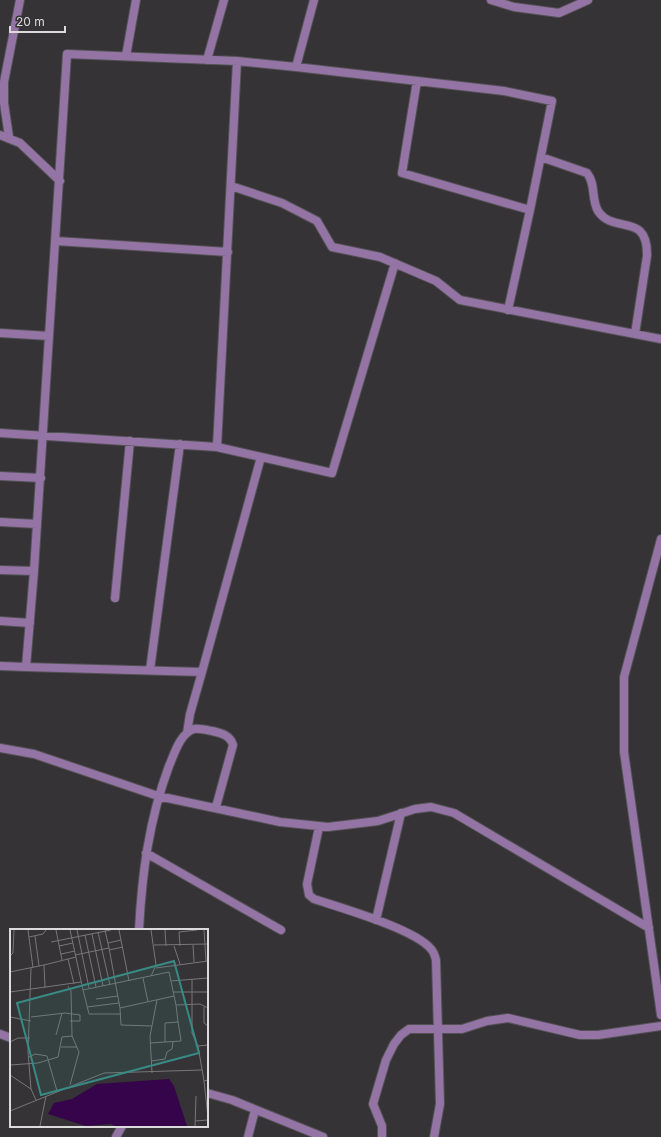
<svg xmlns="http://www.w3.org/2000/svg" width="661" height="1137" font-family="Inter,sans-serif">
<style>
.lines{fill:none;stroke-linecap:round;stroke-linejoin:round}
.street-casing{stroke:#535154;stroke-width:10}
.street{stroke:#9374a5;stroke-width:8}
.inset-road{fill:none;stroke:#777678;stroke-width:1}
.view{fill:#388a84;fill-opacity:0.15;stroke:#388a84;stroke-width:2}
.inset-edge{fill:none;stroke:#dbdadc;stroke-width:2}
</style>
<rect width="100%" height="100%" fill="#353336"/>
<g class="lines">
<g class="street-casing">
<path id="street" d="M491,0l23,7 45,6 29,-13
M126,56l10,-56
M207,60l17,-60
M296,67l18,-67
M0,135l20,8 40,38
M9,137l-5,-34v-21l16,-82
M541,157l46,16c9,11 4,26 11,38 16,24 50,0 49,45l-12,78
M231,186l51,17 35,18 15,26 48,10 56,24 24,19 201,39
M56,241l172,11
M508,310l22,-100
M0,333l49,3
M0,433l217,14 20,-386
M217,447l115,26 63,-210
M0,476l41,2
M0,522l37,2
M661,539l-37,138v75l37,263
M0,570l34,1
M115,598l15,-157
M0,621l30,2
M0,666l26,1 8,-96 33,-517 170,7 59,6 208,24 48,10 -22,109 -128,-37 15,-92
M26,667l176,5 59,-215
M150,670l30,-226
M187,733l3,-19 12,-42
M0,748l34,6 124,42 122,26 48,5 50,-6 37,-12 16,-2 23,6 195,115
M319,827l-12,57 2,11 5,4c27,9 101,30 117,50 3,3 4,7 5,11l4,144 -6,33
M146,853l135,77
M376,920l25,-107
M139,930c3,-57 10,-110 30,-164 5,-11 11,-33 25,-37 5,-1 13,1 18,2 9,2 18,4 21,14l-17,62
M0,1034l11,4
M207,1093l25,7 91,37
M116,1137l6,-11
M248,1137l7,-27
M382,1137v-11l-9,-22 13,-44 8,-16 7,-9 8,-6h53l25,-8 21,-3 72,17h18l63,-9"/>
</g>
<use href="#street" class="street"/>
</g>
<g transform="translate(10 929)">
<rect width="198" height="198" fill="#353336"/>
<path d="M159,150l5,7 13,40h-72l-4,-2 -25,2 -38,-12 6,-11 18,-4 25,-15z" fill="#36044a"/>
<path class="inset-road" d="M18,1l5,38M46,1l6,30M60,1l13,60 86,-18 7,33 2,17 2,12 1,7 -16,1v-19l13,-1M67,1l12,58M95,1l4,18M109,1l10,51M141,1l5,35 -5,11M155,1l1,16M194,1l2,31M88,3l12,53M82,5l11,52M75,6l11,52M25,7l4,30M19,8l14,-3 3,-4M41,13l60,-12M98,14l13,-3M144,16l54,-1M183,16l1,17M49,17l14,-3M164,17l6,18M170,17l-1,-14 18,-2M99,21l14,-3M51,25l14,-3M65,26l34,-7 11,60 54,-12M0,27l3,-3 1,-23M58,30l6,25M34,36l32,-8M146,39l52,-7M0,43l34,-7 1,23M133,49l5,24M182,50v54l6,13M161,52l37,-3M58,57l3,5 1,45 7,16 -9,33M73,61l6,24h32M0,63l71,-10M163,63h35M86,70l22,-3M166,76l24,-1 8,4M77,78l32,-4M194,78v16l4,3M110,79l1,17 31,1M0,88l21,4M21,88l34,-4 15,2v6h-10M46,106l6,-22M0,113l8,-4h12M140,114l15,-1M198,116l-10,1 6,35 4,-1M51,118h16M19,128l6,-3 12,2 10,35M141,132l14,-2 2,-7 5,-3 1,-7M0,136l28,-2 20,-6 4,-20 10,-1M142,144l-2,-37 7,-36M0,146l21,14 5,11M194,152l4,36M21,160l-3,-37 3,-84M0,182l94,-38 98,-3M185,192l13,-1M30,197l6,-30M185,197l1,-30"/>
<path class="view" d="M164,32l25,92 -158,42 -24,-92z"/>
<rect width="198" height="198" class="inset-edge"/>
</g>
<path d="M10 26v6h55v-6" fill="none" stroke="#dbdadc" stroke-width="2"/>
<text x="16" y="26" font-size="12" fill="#dbdadc" stroke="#353336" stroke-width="3" paint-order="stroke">20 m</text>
</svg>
